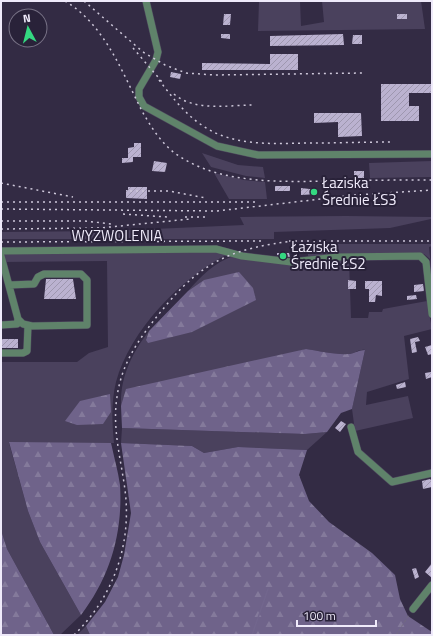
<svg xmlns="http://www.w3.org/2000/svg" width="433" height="636" font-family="'Titillium Web',sans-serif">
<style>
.grass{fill:#4a415d}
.forest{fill:url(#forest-firs)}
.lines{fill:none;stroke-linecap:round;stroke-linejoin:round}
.stream{stroke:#72668d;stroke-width:1.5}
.building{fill:url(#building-hatch)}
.minor-casing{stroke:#4d465d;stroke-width:8}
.path{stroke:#726b81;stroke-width:1;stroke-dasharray:3 2;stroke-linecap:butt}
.minor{stroke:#5f836a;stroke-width:7}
.rail{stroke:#cec8da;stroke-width:1.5;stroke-dasharray:2 4;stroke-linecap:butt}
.poi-dot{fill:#34d881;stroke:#292239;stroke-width:1.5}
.labels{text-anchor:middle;stroke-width:4;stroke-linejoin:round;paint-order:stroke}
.poi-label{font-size:15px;fill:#efeafa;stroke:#292239;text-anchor:start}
.street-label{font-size:15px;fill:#efeafa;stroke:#292239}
</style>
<defs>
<pattern id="forest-firs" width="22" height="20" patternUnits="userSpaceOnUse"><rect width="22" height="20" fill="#6f638a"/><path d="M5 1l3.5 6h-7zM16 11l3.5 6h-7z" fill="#847a9b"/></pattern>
<pattern id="building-hatch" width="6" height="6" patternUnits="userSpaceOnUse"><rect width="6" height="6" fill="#bbb2d0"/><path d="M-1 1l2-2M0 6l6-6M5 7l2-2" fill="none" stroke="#9e97af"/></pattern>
</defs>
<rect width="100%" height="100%" fill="#332b44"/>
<path class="grass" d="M259,1h41l1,25 23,-4 -2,-21h99l4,28 -167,2z
M202,153l36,12 25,2 2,11 -19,-2 -35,-9z
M432,161v16l-62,1 -1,-15z
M214,173l30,7 21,2 2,17h-38z
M346,216l85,1v2l-41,9 -116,4v7h-273v-7l107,-1 136,-6 -4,-8z
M308,244h124v2l-3,1c1,12 3,24 3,37l-2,-25 -6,-5h-88l-28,3z
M223,252l5,2c-47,24 -98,76 -112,128 -5,20 -4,41 -2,61h-105l19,68 12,31 41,73 -21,20h-6l-47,-86 -6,-19v-168h76l12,-9 19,-6 -1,-86 -106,1v-8z
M233,256l56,9 60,-5 2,58h17l1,-6h13l1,-3 44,-8 5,28 -28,7 5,43 -42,13 -1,13 42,-9 5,22 -58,13 -3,-22 13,-59c-6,-1 -9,3 -15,4 -15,1 -30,-3 -44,-5l-185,57c-1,-29 11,-53 28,-75l-3,9 58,-60 -16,11c13,-15 26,-28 45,-35z
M122,428l183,6 22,-2 -20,18 -69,-3 -34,6 -12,-7 -71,-3z
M86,626l4,9h-13z"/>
<path class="forest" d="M239,272l14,16 3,12 -64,32 -44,11 -2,-3 3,-9 39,-40 16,-11z
M306,349c14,2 29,6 44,5 5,-1 9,-4 15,-4l-13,59 -11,4 -14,19 -22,2 -183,-6 -1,-22 5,-17z
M110,394l1,18 -8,12 -26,1 -12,-4 15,-20z
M9,442l102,1c3,14 7,28 9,42 3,48 -10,92 -39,130l-41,-73 -12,-31z
M121,443l71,3 12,7 34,-6 69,3 -8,25 10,26 20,21 43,31 23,22 5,24 8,17 24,16v3h-342l-4,-9 19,-24 13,-25 6,-22 7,-42z
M1,530l6,19 47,86h-53z"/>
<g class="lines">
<path class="stream" d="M252,635l16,-46"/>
</g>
<path class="building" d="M224,14h7l-1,11h-7z
M397,14h10v5h-10z
M221,34h9v5l-9,-1z
M343,34l1,11 -74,1v-10z
M353,35h9v9h-10z
M270,54h28v16h-96v-7l68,1z
M171,72l10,2 -1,5 -10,-2z
M381,84h51v9h-23v13h10v15h-38z
M314,113h47l1,23 -24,1v-15l-24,1z
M134,143h7v14h-8v5l-11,1v-5h6v-10l6,-1z
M154,161l13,2 -2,9 -13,-1z
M354,171h10v7h-10z
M336,183h22v4h-22z
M275,186h15v5h-15z
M128,187h19v12l-21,-1v-8h2z
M301,188l17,2v4l-17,1z
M277,253h12l1,4 -13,-2z
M46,279h27l3,20h-32z
M348,280l8,1v8h-8z
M365,281h17v15l-6,-1 -1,7h-6v-13h-4z
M423,284l1,7 -10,1v-7z
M416,295l1,4 -10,1v-4z
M418,337l2,4 -5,1 2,10 -5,1 -2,-14z
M1,339h17v9h-17z
M432,345v9l-4,1 -3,-8z
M431,372l1,5 -6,2 -1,-6z
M405,382l1,5 -9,2 -1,-4z
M341,421l5,3 -6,8 -5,-4z
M430,479l2,2v6l-9,2 -1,-8z
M432,563v15l-7,-6z
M416,568l3,9 -4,2 -3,-10z"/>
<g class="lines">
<g class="minor-casing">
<path id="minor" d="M146,1l12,51 -2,8 -17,29v8l5,9 73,40 41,9 174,-1
M1,251l215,-2 26,7 49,6 47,-5 82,-1 6,6 6,52
M1,256l17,63 5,5 9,2 55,-1v-45l-6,-6h-37l-6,3 -4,7 -25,1
M1,325l16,-1 1,-5
M1,353h22l4,-2 1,-26
M351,427l7,25 34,30 40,-9
M413,609l19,-24"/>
</g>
<path class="path" d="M396,635l13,-20"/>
<use href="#minor" class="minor"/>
<path class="rail" d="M65,1c40,24 57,71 77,110 9,16 19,32 34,43 47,33 113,27 168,27 29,-1 59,-1 88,-1
M84,1l59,51 22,13 21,8 28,2 150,-2
M133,48l30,35
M159,80c13,17 26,34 44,46 33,22 74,17 111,17 25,0 51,-1 76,-1
M174,94c21,18 55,11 80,11
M1,183l72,14
M130,191h39l37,7
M1,202h255
M1,209l216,2 138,-16 77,-5
M123,214l44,3
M185,217h22
M1,221h84l26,3
M1,229l99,-1 90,-9
M289,241h143
M1,242l260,-1
M74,635c39,-38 58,-90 51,-145 -4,-31 -13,-61 -8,-93 5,-38 27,-65 51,-94 37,-44 69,-55 125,-62"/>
</g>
<g class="poi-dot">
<circle cx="314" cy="192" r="4"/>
<circle cx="283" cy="256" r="4"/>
</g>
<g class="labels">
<g class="poi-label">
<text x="322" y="188">Łaziska<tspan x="322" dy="17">Średnie ŁS3</tspan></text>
<text x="291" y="252">Łaziska<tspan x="291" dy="17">Średnie ŁS2</tspan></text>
</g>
<g class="street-label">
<text x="117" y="241">WYZWOLENIA</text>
</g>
</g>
<rect width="433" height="636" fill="none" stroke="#efeafa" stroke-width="4"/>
<g transform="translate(28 28) rotate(353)"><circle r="19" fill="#292239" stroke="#787286"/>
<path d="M0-3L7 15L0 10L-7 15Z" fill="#34d881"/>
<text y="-6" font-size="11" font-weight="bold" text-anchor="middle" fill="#efeafa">N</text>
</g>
<path d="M297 620v6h79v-6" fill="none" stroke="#efeafa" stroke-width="2"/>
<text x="303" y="620" font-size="12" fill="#efeafa" stroke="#292239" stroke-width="3" paint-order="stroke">100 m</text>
</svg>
